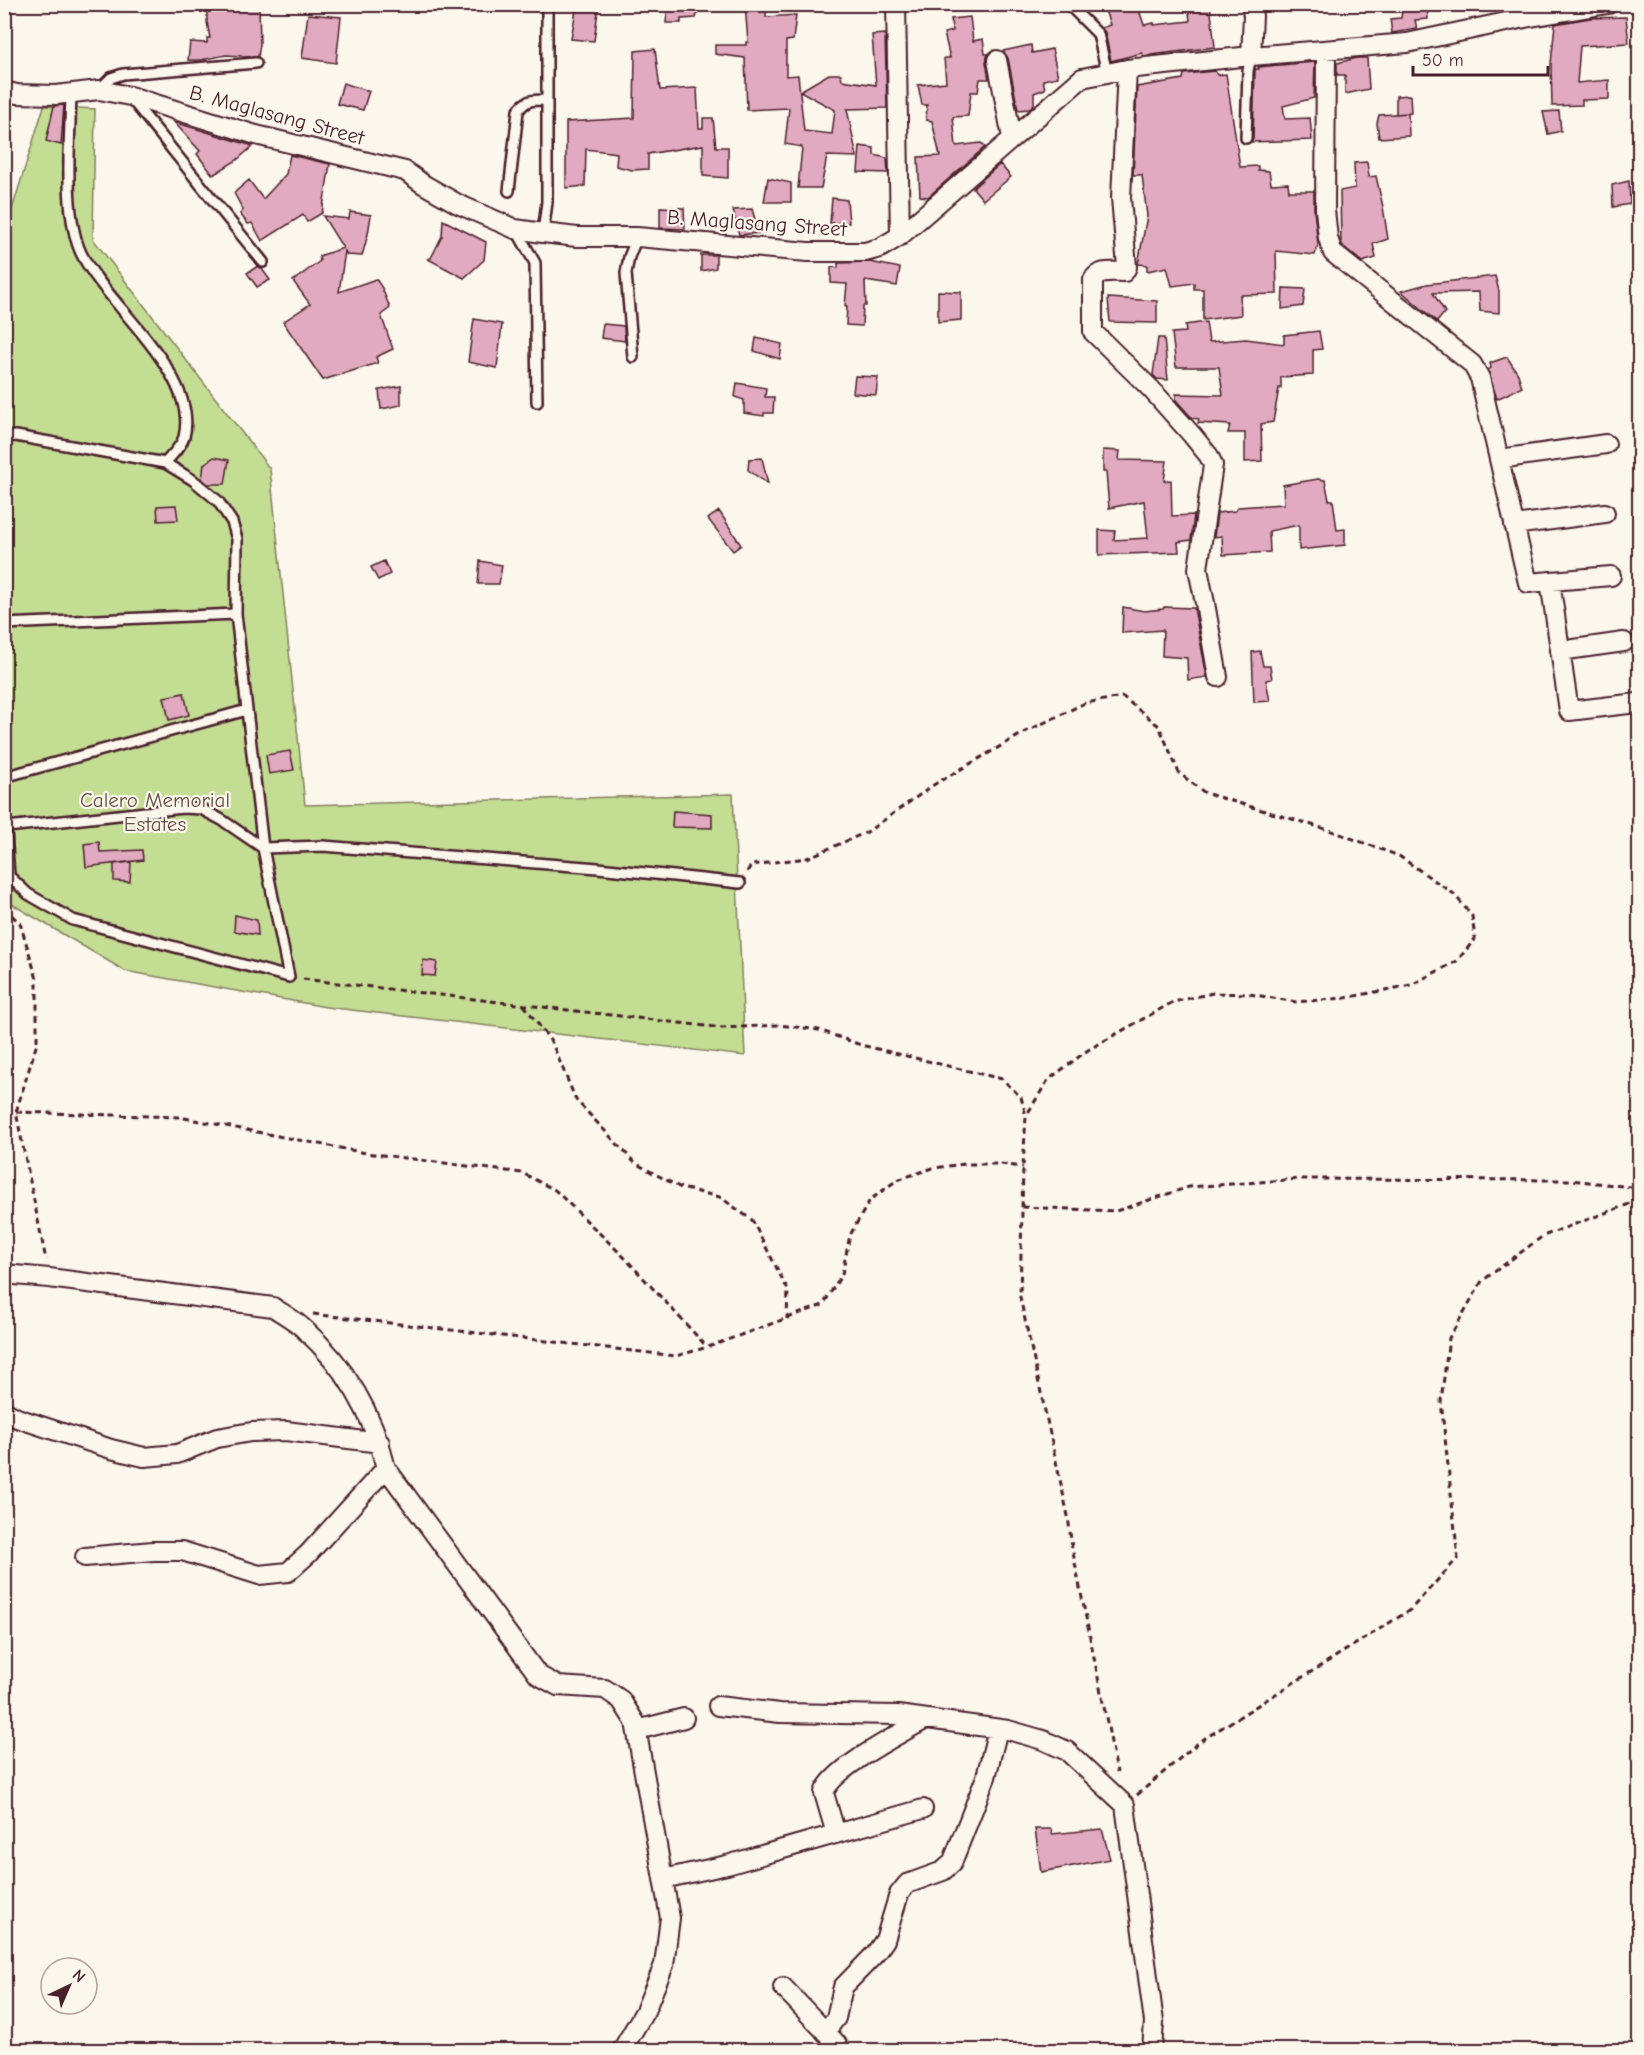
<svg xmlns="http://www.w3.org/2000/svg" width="1644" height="2055" font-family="'Comic Neue',sans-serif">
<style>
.green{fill:#c3dd93;stroke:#867e5f;stroke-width:1.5}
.building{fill:#e1aac0;stroke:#4a1f2b;stroke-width:1.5}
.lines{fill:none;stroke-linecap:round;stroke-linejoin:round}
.lane-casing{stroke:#4a1f2b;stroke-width:14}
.street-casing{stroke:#4a1f2b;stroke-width:22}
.path{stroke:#4a1f2b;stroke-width:3;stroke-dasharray:6 4.5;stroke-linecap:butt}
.lane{stroke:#fbf7ec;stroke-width:9}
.street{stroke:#fbf7ec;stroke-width:18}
.labels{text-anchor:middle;stroke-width:4.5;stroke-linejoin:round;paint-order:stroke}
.street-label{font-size:21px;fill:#4a1f2b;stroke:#fbf7ec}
.park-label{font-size:21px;fill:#684e45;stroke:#fbf7ec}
</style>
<rect width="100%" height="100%" fill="#fbf7ec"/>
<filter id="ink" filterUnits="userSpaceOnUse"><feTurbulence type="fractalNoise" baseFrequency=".0167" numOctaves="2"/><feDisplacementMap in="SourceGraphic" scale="12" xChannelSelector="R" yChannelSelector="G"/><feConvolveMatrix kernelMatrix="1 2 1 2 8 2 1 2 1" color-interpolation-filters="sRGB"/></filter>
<g filter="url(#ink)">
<path class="green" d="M44,106l51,3 -2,130 177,230 35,336 428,-11 12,262 -419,-49 -201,-36 -120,-71v-668z"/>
<path class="building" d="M207,4h52l1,40 -2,13 -32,-2 -25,5h-13l2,-18 17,1v-5h3l-3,-16z
M577,4h22l-5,37 -23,-2z
M668,4h32l-4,14 -15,1v4h-15z
M745,4h21v13l30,-2 -3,25 -7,1v35l12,-1 6,56 28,3 3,-24 -35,-19 29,-17h12l1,6 34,5 -4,-50 13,-1 2,74 -40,1 10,48 -30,-1 -6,32h-23l4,-41 -17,-3 4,-36 -42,2 -2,-52 -30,-4v-9h31v-3h2z
M1103,4h34l7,21 10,-2v2l36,-4 -2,-17h22l5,43 -72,9 -1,-3 -31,8 -6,-29 -4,-4 9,-3z
M1403,4h24l1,15 -13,1 2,9 -25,4 -2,-14 11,-1z
M308,14l33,3 -5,46 -34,-5z
M970,17l3,24 10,-2 2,15h3l-2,8 3,17h-9l-2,13h-7l-3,24 -15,1 3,29 25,-3 4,4 -57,50 -8,-1 -2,-39 22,-1 -8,-35 -6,-1 1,-15h-5l-4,-20 28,-3 -2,-24h6l-6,-25 9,-2 -2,-12z
M1626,17l3,26 -49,3 -3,37 32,-3v19l-27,1v5l-30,1 -1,-42 4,-40 35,-6z
M1031,45l1,8 20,-4 6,28 -15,3 2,9 -11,4v11l-5,5 -11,1 -10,-52 -5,-7z
M655,49l5,41 37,-2 2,40h4v-10h10l3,29h12v31l-25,-2v-31l-55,9v15l-16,1 -16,-4 1,-13 -31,-4 -1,37 -19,2v-66l68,-4 1,-67z
M1357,58h10l2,31 -24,5v-19h-8v-12z
M1315,62l-1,36 -31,8 2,13 25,-1 2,22 -61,2 2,-4 2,-69h4l-1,-2z
M1215,71l2,4 9,-1 14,93 18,-1v4l11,1 2,13 17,-1 1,8h25v20l4,33 -3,11 -39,-4 1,43 -37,1 1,20 -38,5v-31h-9v-6l-22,3 -5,-19 -20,4v-6l-9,-1 9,-48 -5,-41h-9l4,-88 46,-8 1,-5z
M343,83l26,8 -6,19 -26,-6z
M1410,95l1,18 -15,1v-18z
M64,105l-3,40 -15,-4 8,-35z
M1559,111l2,20 -13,3 -5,-22z
M1408,113l1,23 -30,2 -2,-15 2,-8z
M174,122l79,24 -16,14 -24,15 -16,-21 3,-3z
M860,146l14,2v7l13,3 1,15 -30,-1z
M290,155l40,9 -8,49 -15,9 -4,-7 -41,26 -10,-18 -4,1 -8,-10 3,-4 -9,-17 15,-13 14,19 23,-25z
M1367,162l2,15 7,-1 7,31 5,32 -15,5 3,14 -14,4 -19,-16 -2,-4 -1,-51 15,-3 -1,-25z
M1000,164l11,13 -28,23 -10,-12z
M768,178l23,5v19h-27z
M1629,181l1,23 -17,3 -1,-22z
M832,198l15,2 2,23h-19z
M660,207l24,1 1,21 -25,-1z
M752,209l7,24 -20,2 -6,-25z
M350,212l21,3 -3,19 -6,22 -15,-1 -2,-4 -6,41 37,-13 6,9 8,20 -9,7 12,34 -17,8 2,6 -55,17 -40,-58 27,-18 -17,-23 27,-20 -1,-5 24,-8 -20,-32 26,3z
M443,220l43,22 -2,18 -20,18 -36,-19 3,-1 11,-22z
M701,255h15v13l-15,3z
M870,262l30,6 -3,18 -32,-5 1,25h-3l-1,20 -16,-1 1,-19h-2l2,-22 -16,-1v-16l7,1v-5z
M258,266l4,3 8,11 -13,7 -10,-14z
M1495,276l4,15v22l-19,-2 -1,-19 -46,1 12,19 -8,10 -36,-31 26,-7z
M1283,288l22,1 -2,17 -21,3z
M938,291l23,1v28l-23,2z
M1108,298l49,3v22l-47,-1z
M474,319l28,5 -5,44 -29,-6z
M1206,322l3,20 37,-3 38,5v-9l35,-4 3,18 -9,1v25l-32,2v11h-2l-6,34 -12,2 1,37 -17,1v-29h-17l2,-8 -32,-2 1,-4 -7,-1 -16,-18v-6l47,1 -4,-28h-43l-4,-34 14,-1 -1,-7z
M603,324l21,2 1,15 -24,-3z
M756,338l26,6 -2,15 -26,-8z
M1158,338h6l4,42 -11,-1 -4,-4z
M1507,357l11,17 4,13 -25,12 -9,-29 3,-2 -1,-5z
M855,376l23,1 -2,18 -23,-2z
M737,383l29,5 -1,9h9l-1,16h-9v3l-20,-3v-13l-9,-3z
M401,386v19l-20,4 -2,-19z
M1103,450l17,1 -1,9 48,1 -3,20 7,-1 1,36 22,-1 -3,25 -13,2 1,10 -80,3v-25l16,1 -1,9 34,-2 -4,-37 -35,7 -3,-36h-3z
M214,457l15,3 -4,24h-17l-6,-5 2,-15z
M762,458l6,26 -20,-14 1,-11z
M1318,479l7,1 4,20h4l4,30 8,-1v16l-46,5v-25l-30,6 1,21 -47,3 -1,-19 -8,1 3,-24 18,-2 3,-4 46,-3 -1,-19z
M176,505l2,15 -20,1 -1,-15z
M719,511l22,34 -8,6 -25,-32z
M384,561l6,13 -12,6 -7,-13z
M480,561l22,4 -3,19h-21z
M1123,607l21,4 19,-2 1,-2 30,1 13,69 -19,3 -1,-22 -25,-2 1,-26 -41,3z
M1260,651l3,15h7l2,13 -6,1 4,21 -16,1 -2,-50z
M184,693l5,22 -20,5 -5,-23z
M290,751l4,19 -25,4 -3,-19z
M673,811l39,3v14l-40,-1z
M99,842l1,10 42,-2 1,10 -57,7 -2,-23z
M131,862l-1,20 -16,-1v-17z
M235,915l22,5 1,15 -24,-4z
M423,960l14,2 -2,14 -13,-1z
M1035,1829h16l1,5 50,-5 8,30 -69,13z"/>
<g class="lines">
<g class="lane-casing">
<path id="lane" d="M1068,4l30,30 9,39
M99,90l12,-12 12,-4 133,-11
M133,101l130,161
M1246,138l2,-67 3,-15
M509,191l9,-80c8,-12 15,-11 29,-11
M517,231l18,32 2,139
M543,233l4,-31v-198
M633,357l-7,-84 3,-16 8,-20
M4,437l12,-1 149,27c7,-8 16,-16 19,-26 16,-63 -78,-132 -103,-184 -18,-39 -11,-115 -10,-159
M4,624l232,-10
M4,777l243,-67
M4,802l5,74 19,18 45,26 216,57 -26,-129 -16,-138 -11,-96 1,-75 -5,-17 -14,-21 -25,-21 -28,-17
M7,827l176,-19 18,1 21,11 41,28 60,-2 275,22 142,15"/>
</g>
<g class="street-casing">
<path id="street" d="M896,4l4,232
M1326,51l-1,159 3,28 5,15 139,111 8,14 48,205 83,-7
M1251,56l2,-40 -2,-12
M997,60l15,78
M1127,69l-6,129 6,69 -3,5c-11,0 -26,-3 -31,8v52l58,57 41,46 17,21 4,9 -15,104 7,34 13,74
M4,91l13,3 39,1 43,-5 31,6 126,39 149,36 18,13 35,20 57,25 28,4 34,4h60l171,15h57l15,-4 20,-12 182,-158 45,-9 124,-13 156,-13 118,-25 83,-14
M1499,459l107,-15
M1514,525l91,-12
M1550,581l19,130 68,-8
M1560,651l64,-9
M4,1274l45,4 224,29c10,7 22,13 31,22 41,37 69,85 82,139l152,207 20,11 47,3 16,11 14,22 35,196 -6,47 -19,46 -23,39
M4,1411l13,7 94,31 33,8 33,-3 40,-16 34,-6 35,-1 94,12
M85,1557l68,-6h29l77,24 29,-3 20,-18 78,-86
M718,1706l62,7 118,2 110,15 35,10 24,11 58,54 29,217 -2,28
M637,1730l47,-12
M836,1834l-12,-41c8,-25 78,-60 102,-74
M663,1879l64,-14 196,-56
M783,1987l54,57
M825,2032l11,-14 7,-31 32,-33 10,-14 14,-46 8,-10 36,-13 9,-8 34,-86 12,-48"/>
</g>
<path class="path" d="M747,872l4,-7 56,-7 60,-26 68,-48 92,-53 58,-28 38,-6 36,29 20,47 26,20 127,38 67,25 55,38 18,22 3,23 -18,22 -46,24 -66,13 -49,4 -46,-8 -37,-1 -40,9 -85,48 -40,30 -22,36
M4,908l16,15 17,56v64l-21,69 30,148
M303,979l419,49 57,-3 40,5 42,15 141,34 19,18 5,19 -3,51 -3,130 48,219 4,32 45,224
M524,1005l28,38 24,57 59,63 46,25 39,9 32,23 36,70 -1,29
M16,1112l163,5 187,36 156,20 33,17 69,67 83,90
M1022,1207l94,4 73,-24 113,-8 269,1 69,8
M313,1314l363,42 32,-9 115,-42 19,-31 8,-39 20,-35 27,-20 36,-12 32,-4h35l23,3
M1137,1795l62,-53 211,-132 48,-52 -17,-157 8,-63 33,-57 61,-45 97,-36"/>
<use href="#lane" class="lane"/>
<use href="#street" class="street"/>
</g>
</g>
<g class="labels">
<g class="street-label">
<text transform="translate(277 115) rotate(15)" y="7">B. Maglasang Street</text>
<text transform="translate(757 223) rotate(4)" y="7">B. Maglasang Street</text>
</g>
<g class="park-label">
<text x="155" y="807">Calero Memorial<tspan x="155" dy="24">Estates</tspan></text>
</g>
</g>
<rect width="1644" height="2055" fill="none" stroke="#fbf7ec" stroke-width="24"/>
<rect x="12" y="12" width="1620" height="2031" fill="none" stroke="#4a1f2b" stroke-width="2" filter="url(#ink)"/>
<g transform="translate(69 1986) rotate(44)"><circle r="28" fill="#fbf7ec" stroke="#b4a19f" stroke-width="1.5"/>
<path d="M0-4.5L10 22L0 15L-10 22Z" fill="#4a1f2b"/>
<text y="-9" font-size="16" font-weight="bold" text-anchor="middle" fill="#4a1f2b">N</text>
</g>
<path d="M1413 66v9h135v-9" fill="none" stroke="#4a1f2b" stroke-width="3"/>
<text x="1422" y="66" font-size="18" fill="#4a1f2b" stroke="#fbf7ec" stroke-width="4.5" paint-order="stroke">50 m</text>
</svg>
